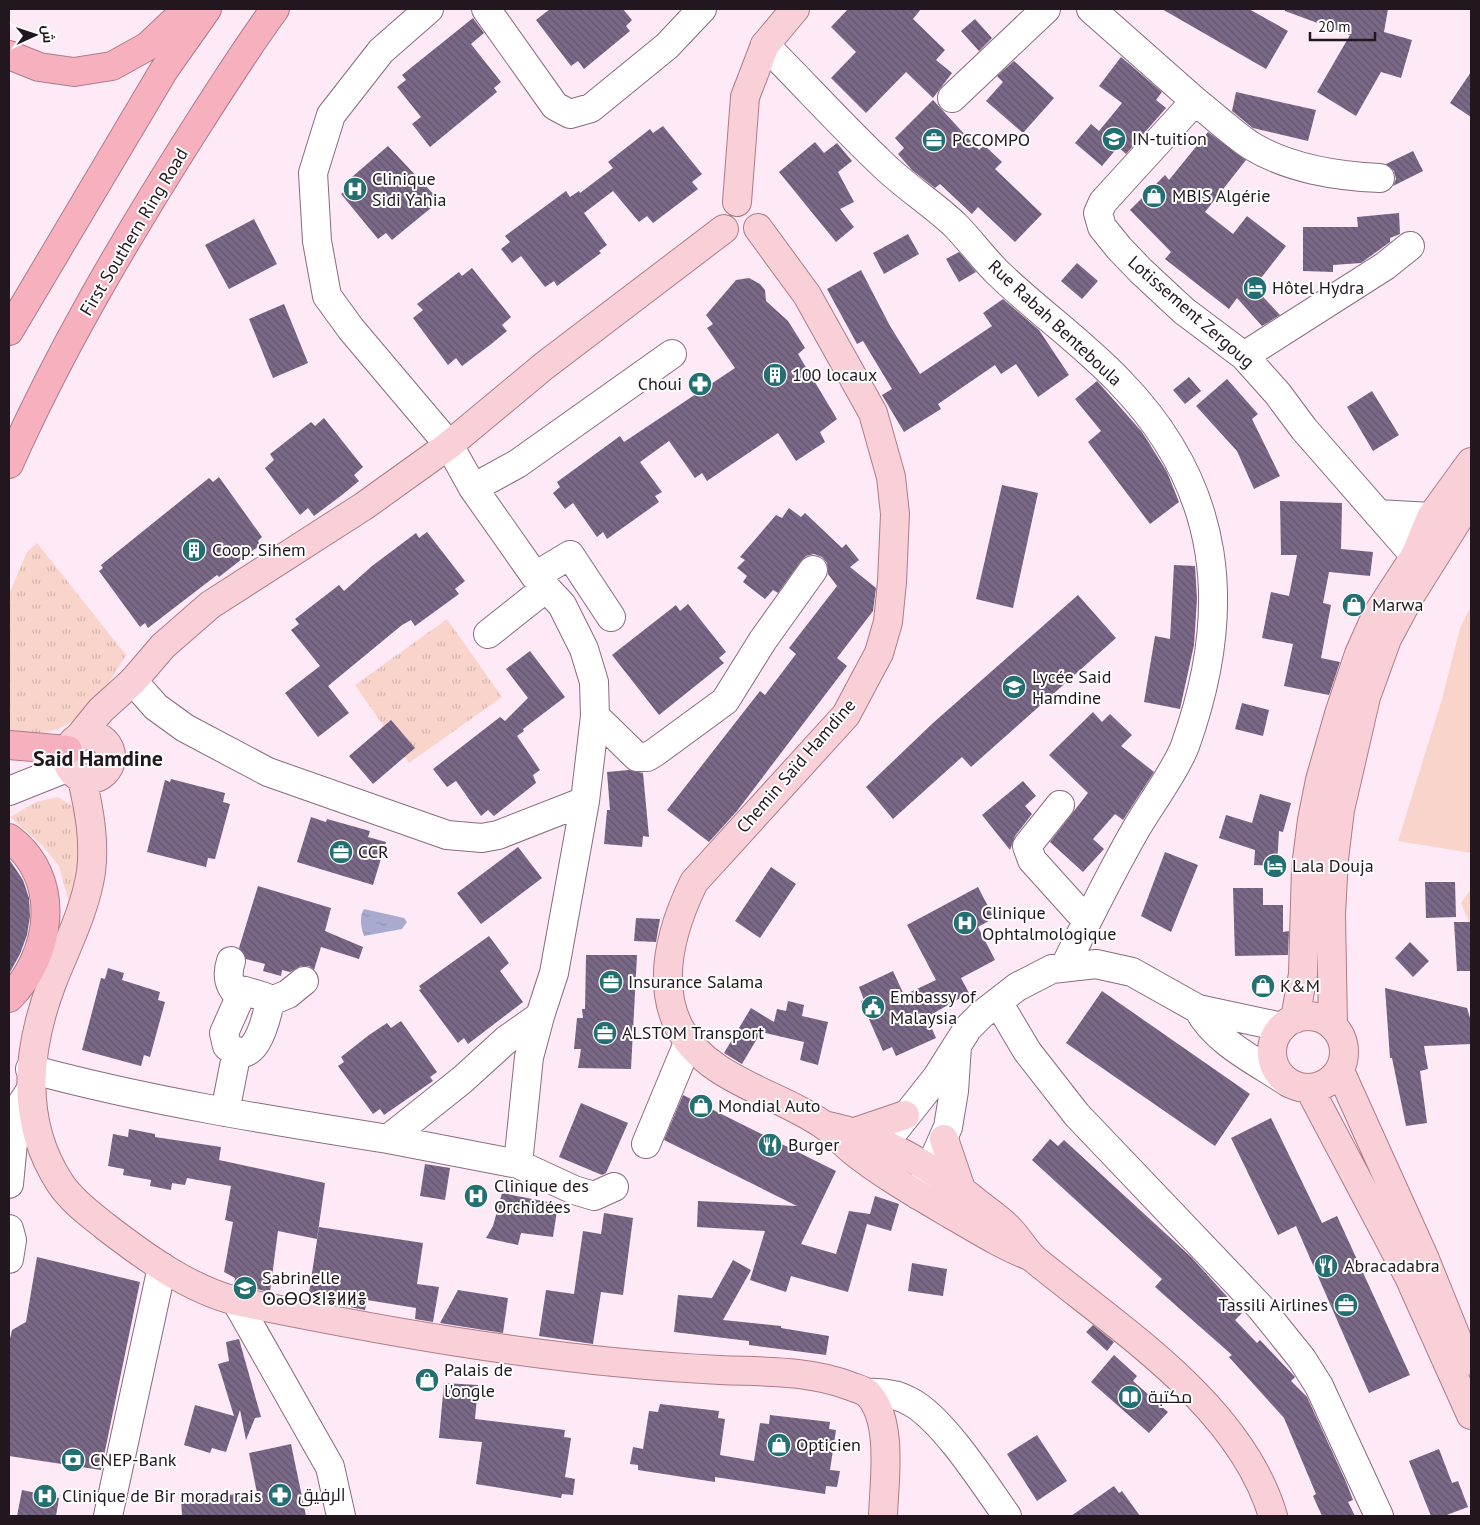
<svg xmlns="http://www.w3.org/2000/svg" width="1480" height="1525" font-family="'PT Sans',Cairo,'Noto Sans Tifinagh',sans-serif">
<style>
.grass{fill:url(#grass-tufts)}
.garden{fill:#f8d4cb}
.water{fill:url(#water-ripples)}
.building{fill:url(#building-back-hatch)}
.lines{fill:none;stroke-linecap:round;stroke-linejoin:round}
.minor-casing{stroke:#886b7e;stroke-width:30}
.major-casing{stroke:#ad7b86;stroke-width:30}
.highway-casing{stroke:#ad7b86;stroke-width:30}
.minor{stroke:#fff;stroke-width:28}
.major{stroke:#fad0d8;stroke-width:28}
.highway{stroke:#f7b1be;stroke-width:28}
.labels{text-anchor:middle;stroke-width:4;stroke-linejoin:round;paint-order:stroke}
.poi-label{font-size:18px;fill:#23171f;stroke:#fefefe;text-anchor:start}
.street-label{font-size:18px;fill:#23171f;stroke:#fefefe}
.district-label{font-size:22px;font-weight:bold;fill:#23171f;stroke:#fefefe}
</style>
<defs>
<pattern id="grass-tufts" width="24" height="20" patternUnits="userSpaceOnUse" patternTransform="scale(1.25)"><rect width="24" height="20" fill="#f8d4cb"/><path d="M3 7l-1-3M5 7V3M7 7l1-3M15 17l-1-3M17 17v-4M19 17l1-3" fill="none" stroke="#d4b5ae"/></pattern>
<pattern id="water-ripples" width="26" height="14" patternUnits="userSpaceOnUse" patternTransform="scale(1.25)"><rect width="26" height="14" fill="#a8abcf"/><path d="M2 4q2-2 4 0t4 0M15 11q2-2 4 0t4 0" fill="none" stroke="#9092b1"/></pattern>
<pattern id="building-back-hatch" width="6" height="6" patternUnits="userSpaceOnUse" patternTransform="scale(1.25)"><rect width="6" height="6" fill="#7a6887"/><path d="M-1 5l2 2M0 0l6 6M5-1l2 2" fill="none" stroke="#64556e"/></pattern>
</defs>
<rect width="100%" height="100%" fill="#feeaf7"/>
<path class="grass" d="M37,543l89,112c-27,46 -56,89 -117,77v-138l18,-42z
M447,619l55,78 -93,66 -54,-78z
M58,797l19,12 6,55 -12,46 -12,-44 -17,-21 -32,-28 26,-15z"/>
<path class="garden" d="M1471,606v247l-73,-12 44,-142 18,-71z
M1471,889v38l-10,-24z"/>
<path class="water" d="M364,909l40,9 3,4 -5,7 -38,7c-3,-8 -5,-20 0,-27z"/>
<path class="building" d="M550,9h73l9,11 -6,6 4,5 -46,38 -6,-8 -7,5 -35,-46z
M848,9h73l-8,10 32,31 -9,10 16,13 -19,25 -27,-26 -40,41 -35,-35 25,-26 -25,-25z
M1162,9h87l39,22 -22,38z
M1285,9h103l-4,23 28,8 -11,38 -20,-6 -25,44 -39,-24 33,-57 -65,-24z
M473,18l11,15 -13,11 30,38 -7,6 3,4 -67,55 -18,-23 9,-7 -24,-30 9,-7 -4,-5z
M975,19l17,19 -13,13 -18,-20z
M1121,57l41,35 -6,8 10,8 -40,46 -8,-7 -16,19 -27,-23 16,-19 8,7 23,-28 -23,-17z
M1014,61l40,37 -31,35 -37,-32 17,-19 -6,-6z
M1471,72v45l-21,-14z
M1236,92l80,18 -8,31 -55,-13 -21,-17z
M933,100l46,50 5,-5 18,17 -7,7 47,45 -27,28 -37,-35 -6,7 -32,-30 -5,4 -23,-18 -14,-16 6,-6 -9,-10z
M663,126l39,48 -10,8 6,7 -45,34 -6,-7 -8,6 -26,-31 -29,22 23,32 -8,6 2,2 -44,33 -3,-5 -9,6 -24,-31 -9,7 -11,-14 9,-7 -5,-6 61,-45 4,6 9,-6 1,2 33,-25 -5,-6 42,-33 3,4z
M1208,132l38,28 -41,52 28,22 14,-18 39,30 -32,41 26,28 -18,11 -25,-28 -8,11 -64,-50 6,-7 -41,-42 35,-35 4,5z
M815,142l9,11 13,-10 15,18 -14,11 16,30 -14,7 14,18 -18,15 -57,-70z
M388,146l48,51 -2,2 3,4 -45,37 -6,-7 -8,6 -37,-45 8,-6 -4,-5z
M1413,151l10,20 -30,15 3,-7 -2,-8 -8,-7z
M1399,213l1,21 -10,4v4l-29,21 -28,2v7l-30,-1v-44h55l-1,-10z
M254,219l23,45 -48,25 -24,-44z
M908,234l11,20 -35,20 -11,-21z
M959,252l17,20 -17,10 -13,-23z
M1077,263l21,18 -16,18 -21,-18z
M472,268l39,49 -9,8 5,6 -17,14 -28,21 -6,-8 -8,7 -35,-47 10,-8 -6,-6 42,-32 3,4z
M861,270l29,56 30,48 72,-48 -9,-13 20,-14 36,31 30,45 -31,22 -22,-33 -15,10 -6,-9 -57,39 3,5 -37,23 -22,-37 10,-6 -29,-48 -6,3 -30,-55z
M749,278l11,6 5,6 1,11 22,20 17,27 -7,6 39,65 -17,13 5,10 -29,19 -18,-28 -71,48 -5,-8 -7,5 -26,-37 -29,21 22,30 -7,4 4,6 -52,37 -4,-7 -6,5 -24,-34 -8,6 -12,-16 7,-6 -3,-5 63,-46 4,6 111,-74 -28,-40 6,-4 -7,-9 30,-35z
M284,304l24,59 -35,15 -24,-59z
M1189,377l12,14 -16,13 -12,-14z
M1227,379l31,35 -6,5 28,57 -26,13 -17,-38 -41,-45z
M1097,381l45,51 25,40 12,30 -29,22 -62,-82 13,-11 -26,-32z
M1372,391l27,44 -26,16 -26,-44z
M324,418l39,49 -9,8 5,6 -17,14 -28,21 -6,-8 -8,7 -35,-47 9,-8 -4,-6 41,-32 4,4z
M219,477l43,60 -4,4 2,4 -41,32 -2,-2 -69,53 -3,-5 -5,4 -41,-56 4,-3 -2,-3 108,-87 4,4z
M1002,485l36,8 -25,115 -37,-9z
M1280,501l62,2 -1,46 32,3 -3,24 -41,-4 -6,31 8,2 -10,53 19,4 -11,33 -45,-9 9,-42 -31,-6 9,-46 18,4 8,-41h-16z
M789,508l12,9 4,-4 37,35 4,-4 13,16 -9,7 26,21 -3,23 -36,47 10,8 -110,145 -28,31 -42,-32 93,-119 5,4 31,-41 -7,-6 48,-62 -9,-12 -1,-11 -5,-6 -8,-3 -8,2 -5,5 -23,32 -5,-3 -8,9 -22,-17 4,-6 -10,-8 8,-8 -5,-3 36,-42 6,3z
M427,532l38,49 -10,8 4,5 -44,32 -4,-6 -9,5 -74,61 21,27 -31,24 -33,-44 35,-27 -29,-36 8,-6 -4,-5 44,-34 5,6 28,-25 44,-33 3,5z
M1174,565l21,1 2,33 -3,46 -14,64 -36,-7 11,-66 15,3z
M1078,595l38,43 -145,129 -9,-10 -69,62 -27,-32 67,-64z
M688,604l38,48 -7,6 5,5 -65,52 -47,-60 64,-50 4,6z
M530,651l35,46 -42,32 1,2 -7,5 23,34 -7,5 3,8 -42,33 -6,-6 -7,6 -25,-35 -9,6 -14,-18 67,-52 5,4 23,-23 -22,-29z
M1242,703l27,7 -6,26 -28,-7z
M1093,712l9,10 8,-8 22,21 -11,11 33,26 -31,48 -8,-6 -22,25 11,10 -21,23 -33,-30 38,-49 -39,-38z
M391,720l24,28 -42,36 -24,-28z
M629,770l14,3 6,64 -6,-1 -1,11 -38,-3 3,-34h3l-3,-38z
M171,779l54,14 -2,9 7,2 -15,55 -7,-1 -2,9 -59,-15 18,-72 5,2z
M1023,781l13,15 -11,10 7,8 -17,22 -5,14 -28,-35z
M1260,794l31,9 -8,29 -4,-1 -2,35 -23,-1 1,-15 -36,-12 7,-23 26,8z
M311,817l15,5 1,-3 43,12 -2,6 18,5 -13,43 -76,-23z
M518,847l24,31 -61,46 -24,-31z
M1165,852l33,13 -27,67 -30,-16z
M9,859l14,21 6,18 1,18 -3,19 -7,19 -11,20z
M771,867l25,17 -36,54 -25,-17z
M1425,882h30l1,35 -30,1z
M258,886l73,22 -6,23 38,16 -4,12 -38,-12 -7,23 -5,-4h-8l-11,6 -8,-2 -1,6 -18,-5 2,-7 -19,-5 -7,-11z
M978,887l16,31 -16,9 17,33 -34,18 8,15 -42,24 9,21 -40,18 -4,-9 -9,4 -22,-50 3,-1 -5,-13 34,-16 11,24 32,-15 -29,-55z
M1233,888h30v17h20v27l6,-1 -1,24 -53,1z
M636,918l24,1 -4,23 -22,-1z
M1454,922h17v49h-14z
M489,936l20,27 -9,8 23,31 -55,42 -4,-6 -6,5 -39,-53 2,-1 -2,-3z
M1410,942l19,19 -16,16 -18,-19z
M586,955h51l-6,114 -53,-1 3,-19h-7l3,-31h6l-1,-9h3z
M108,968l16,5 -2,7 38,12 -2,8 7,2 -15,55 -6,-2 -3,11 -59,-16 19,-72 4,1z
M1385,988l82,20 4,13v23l-47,2 4,23 -8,2 7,52 -21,3 -14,-68h-2z
M1102,991l148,103 -35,52 -149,-103z
M788,1001l16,4 -2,11 26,6 -10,43 -18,-5 4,-18 -43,-10 -19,32 -18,-11 27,-45 23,14 3,-13 9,2z
M401,1021l36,51 -7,5 3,4 -49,34 -4,-6 -7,5 -35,-48 6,-4 -3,-5 28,-22 18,-12 4,5z
M683,1095l153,76 -35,73 35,10 13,-43 21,3 5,-18 24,8 -8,27 -24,-7 -19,68 -57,-16 -5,16 -36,-12 15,-49 -68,-4 1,-26 99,5 -133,-66z
M581,1103l47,20 -22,50 -4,2 -43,-18z
M1271,1118l51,105 15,-7 73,159 -41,18 -73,-167 -18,9 -47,-97z
M129,1129l26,5v3l66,10 -2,13 106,23 -8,56 -39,-8 -8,61 -36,-8 1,-6 -11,-6 9,-50 -8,-2 6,-34 -44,-8 -2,7 -13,-2 -1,7 -21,-4 1,-6 -28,-5 1,-6 -16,-3 5,-32 15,3z
M1050,1139l8,7 6,-6 127,117 51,56 -7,7 22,23 3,-3 35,37 -4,4 16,16 39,85 7,18 -5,2 7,14h-33l-9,-20 3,-2 -32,-76 -55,-61 3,-2 -77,-68 7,-8 -130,-119z
M425,1164l25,4 -5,32 -25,-4z
M502,1193l56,11 -5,33 -32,-4 -3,12 -32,-7 7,-12z
M604,1213l29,5 -10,77 -22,-3 -8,52 -54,-8 7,-46 28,4 9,-63 18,3z
M319,1227l104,16 -6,41 22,3 -6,35 -18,-3 1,-11 -49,-8 -2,10 -57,-11z
M37,1257l103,25 -39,188 -92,-14v-113l3,-13 14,-8z
M733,1260l18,10 -28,50 58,6v2l48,8 -3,19 -77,-10v-4l-75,-9 4,-37 34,3z
M912,1263l35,6 -4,27 -35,-5z
M458,1290l50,8 -5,35 -63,-10z
M1093,1325l21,17 -7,9 -21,-19z
M239,1339l22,78 -6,1 -9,22 -6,-30 -14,42 -14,-4 -2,5 -26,-8 11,-40 39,11 -16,-52 11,-3 -3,-19z
M1114,1355l23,21 -4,5 35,31 -19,21 -58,-51z
M444,1383l34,2 -3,34 90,11 -1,7 7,1 -6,39 10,2 -2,16 -11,-1 -1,4 -85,-14 6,-42 -43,-4z
M660,1404l59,7 -1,7 7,1 -5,36 34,6 6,-38 9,1 1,-9 60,7 -1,7 7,1 -6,40 10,1 -3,16 -11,-1 -1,8 -110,-17v5l-77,-12v-5l-8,-1 3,-17 10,2 6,-38 9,1z
M1037,1435l30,46 -30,20 -30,-47z
M291,1444l15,72h-124l-1,-18 76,-5 -8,-40z
M1439,1449l13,34 6,-2 10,26 -24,9h-13l-22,-55z
M1114,1486l5,7 3,-2 18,25h-69z
M22,1490l37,8 -3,18h-39z"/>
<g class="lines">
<g class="minor-casing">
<path id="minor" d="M486,9l69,97 15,8 21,-6 76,-62 35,-37
M1091,9l104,92 -92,101 -5,11 4,14 17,21 22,23 43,40 60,45 34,38 26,35 111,127
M765,45c39,39 76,80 116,118 23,23 51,40 74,62 15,15 27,32 42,47 39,38 85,70 123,110 103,106 114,228 65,364 -9,24 -35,59 -49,83 -26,45 -48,90 -71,137
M952,98l94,-89
M1195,101c18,14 36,31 55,44 39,24 86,31 130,33
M1244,356l141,-90 25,-20
M473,488l44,-24 155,-110
M1378,514l53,3
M535,576l35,-21 41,62
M488,634l58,-46
M133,681l23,26 29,21 83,44 179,63 35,3 16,-3 87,-34
M595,716l42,41h10l7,-4 71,-52 38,-61 50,-70
M9,791l60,-24
M1060,805l-33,41 5,14 55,61
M231,961c-5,15 -2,26 9,36
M245,991l20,6 4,9c-4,18 -16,65 -42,40l-3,-13 16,-36z
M269,1002l19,-8 16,-13
M998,1002l29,49 50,64 184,193 41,51 17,27 60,130
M1198,1009c18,34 60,53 91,74
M30,1069c118,32 238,51 358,70l74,-59 44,-40 34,-24 14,-43 31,-172 10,-85 -1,-34 -10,-33 -22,-44 -27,-29 -62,-88 -24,-43 -98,-116 -24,-33 -10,-55 -4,-68 18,-58 50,-64 48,-42
M225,1112l12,-61
M891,1135l46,-58 31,-49 13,-13 36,-28 35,-18 44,-5 36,8 66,37 84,18
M388,1139l130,25 56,26 20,6 20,-9
M646,1144l42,-101
M518,1164l11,-107 11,-41
M9,1184l7,-72 14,-21
M918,1195l30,-68 6,-36 3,-45
M9,1229l3,11 -3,19
M236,1301l94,166 11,49
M867,1393c16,-1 30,1 44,9 33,18 74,83 96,114
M108,1516l54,-249"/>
</g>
<g class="major-casing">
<path id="major" d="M737,202l8,-105 20,-52 30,-36
M758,228l49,67 66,118 18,64 4,37 -3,68 -4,40 -9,31 -33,62 -152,167c-21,43 -38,99 -15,145 28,54 101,66 146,99 10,7 18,17 28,25 30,24 65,44 99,64 26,15 51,31 80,42
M67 757a22 22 0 1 1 44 0a22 22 0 1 1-44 0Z
M79,737l22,-27 32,-29 30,-35 47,-41 154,-99 85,-61 95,-79 180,-137
M82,779c7,30 13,62 9,93 -6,39 -25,75 -39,111 -25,66 -33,137 8,200 11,17 30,31 46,44 39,30 83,62 130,74 160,33 321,61 484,69 44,2 88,0 130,16 5,2 13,4 17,7 27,26 17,89 16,123
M1272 1052a36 36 0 1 1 72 0a36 36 0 1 1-72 0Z
M1295,1019l8,-45 3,-107 6,-47 8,-40 19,-66 20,-60 17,-38 39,-60 16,-39 40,-55
M1333,1026l-2,-112 3,-55 6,-49 26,-113 21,-58 23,-43 61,-97
M1340,1071l84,186 42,104
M1309,1088l100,189 62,138
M828,1126c59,12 111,45 156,82 9,7 19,14 26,22 9,9 15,21 24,29 85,70 206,146 239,257
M855,1132l50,-17
M944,1139l17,50"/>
</g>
<g class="highway-casing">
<path id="highway" d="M9,55l30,12 35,5 38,-6 36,-20 39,-37
M9,331l155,-261 43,-61
M9,464c49,-110 110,-214 174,-316 30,-47 59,-94 92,-139
M9,745l59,5
M9,838c54,40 43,117 0,160"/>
</g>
<use href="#minor" class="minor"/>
<use href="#major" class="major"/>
<use href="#highway" class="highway"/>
</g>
<defs>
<g id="school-disc" transform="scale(1.25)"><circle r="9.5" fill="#246f71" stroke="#fefefe"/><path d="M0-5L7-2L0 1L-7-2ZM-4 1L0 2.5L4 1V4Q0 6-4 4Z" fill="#fff"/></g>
<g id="office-disc" transform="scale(1.25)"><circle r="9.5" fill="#246f71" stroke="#fefefe"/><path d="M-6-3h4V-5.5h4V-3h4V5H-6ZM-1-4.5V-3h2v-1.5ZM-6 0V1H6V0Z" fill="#fff"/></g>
<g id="hospital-disc" transform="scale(1.25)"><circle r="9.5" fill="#246f71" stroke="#fefefe"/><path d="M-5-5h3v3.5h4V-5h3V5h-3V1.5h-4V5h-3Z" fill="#fff"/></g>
<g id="shop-disc" transform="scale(1.25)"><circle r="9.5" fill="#246f71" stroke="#fefefe"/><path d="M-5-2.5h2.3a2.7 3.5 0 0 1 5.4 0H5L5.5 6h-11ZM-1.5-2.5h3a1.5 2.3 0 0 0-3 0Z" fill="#fff"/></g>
<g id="hotel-disc" transform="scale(1.25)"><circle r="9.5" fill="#246f71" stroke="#fefefe"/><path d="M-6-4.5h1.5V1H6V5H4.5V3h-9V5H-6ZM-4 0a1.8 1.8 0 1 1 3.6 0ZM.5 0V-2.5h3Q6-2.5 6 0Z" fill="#fff"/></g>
<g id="building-disc" transform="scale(1.25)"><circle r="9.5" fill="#246f71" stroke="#fefefe"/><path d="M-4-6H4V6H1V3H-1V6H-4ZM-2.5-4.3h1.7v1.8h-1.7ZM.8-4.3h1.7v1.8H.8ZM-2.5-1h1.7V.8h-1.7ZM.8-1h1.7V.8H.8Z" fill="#fff"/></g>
<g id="pharmacy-disc" transform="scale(1.25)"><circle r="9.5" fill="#246f71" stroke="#fefefe"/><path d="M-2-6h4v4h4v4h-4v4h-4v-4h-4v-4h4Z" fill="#fff"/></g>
<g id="civic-disc" transform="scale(1.25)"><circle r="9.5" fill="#246f71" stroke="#fefefe"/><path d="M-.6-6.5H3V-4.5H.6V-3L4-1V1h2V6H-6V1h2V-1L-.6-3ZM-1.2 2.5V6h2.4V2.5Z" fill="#fff"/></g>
<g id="restaurant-disc" transform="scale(1.25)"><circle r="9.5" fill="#246f71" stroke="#fefefe"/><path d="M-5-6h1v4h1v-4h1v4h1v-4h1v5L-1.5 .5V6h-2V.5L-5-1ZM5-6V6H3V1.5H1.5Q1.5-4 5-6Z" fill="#fff"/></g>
<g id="library-disc" transform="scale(1.25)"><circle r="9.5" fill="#246f71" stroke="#fefefe"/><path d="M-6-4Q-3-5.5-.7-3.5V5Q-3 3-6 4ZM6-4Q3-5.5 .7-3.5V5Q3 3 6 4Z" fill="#fff"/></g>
<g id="bank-disc" transform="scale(1.25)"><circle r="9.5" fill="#246f71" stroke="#fefefe"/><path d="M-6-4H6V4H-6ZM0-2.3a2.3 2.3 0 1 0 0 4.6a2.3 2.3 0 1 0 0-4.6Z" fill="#fff"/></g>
</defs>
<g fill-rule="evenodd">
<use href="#school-disc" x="1114" y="139"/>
<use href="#office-disc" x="934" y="140"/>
<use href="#hospital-disc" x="355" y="189"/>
<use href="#shop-disc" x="1154" y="196"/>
<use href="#hotel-disc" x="1255" y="288"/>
<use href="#building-disc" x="775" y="375"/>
<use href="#pharmacy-disc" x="700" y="384"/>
<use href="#building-disc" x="194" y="550"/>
<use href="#shop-disc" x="1354" y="605"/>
<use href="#school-disc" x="1014" y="687"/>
<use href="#office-disc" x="341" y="852"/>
<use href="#hotel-disc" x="1275" y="866"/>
<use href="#hospital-disc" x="965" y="923"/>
<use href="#office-disc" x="611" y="982"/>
<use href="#shop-disc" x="1263" y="986"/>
<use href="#civic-disc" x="873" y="1007"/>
<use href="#office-disc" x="605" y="1033"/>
<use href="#shop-disc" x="701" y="1106"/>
<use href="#restaurant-disc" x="770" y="1145"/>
<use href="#hospital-disc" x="476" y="1196"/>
<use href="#restaurant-disc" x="1326" y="1266"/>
<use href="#school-disc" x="245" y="1288"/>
<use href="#office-disc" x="1346" y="1305"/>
<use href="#shop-disc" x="427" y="1380"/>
<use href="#library-disc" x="1130" y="1397"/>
<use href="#shop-disc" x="779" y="1445"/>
<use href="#bank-disc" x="73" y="1460"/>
<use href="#pharmacy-disc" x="280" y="1495"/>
<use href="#hospital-disc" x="45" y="1496"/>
</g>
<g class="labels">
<g class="poi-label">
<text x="1132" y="145">IN-tuition</text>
<text x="952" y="146">PCCOMPO</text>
<text x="372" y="185">Clinique<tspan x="372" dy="21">Sidi Yahia</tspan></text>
<text x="1172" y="202">MBIS Algérie</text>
<text x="1272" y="294">Hôtel Hydra</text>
<text x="792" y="381">100 locaux</text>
<text x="682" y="390" text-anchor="end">Choui</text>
<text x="212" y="556">Coop. Sihem</text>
<text x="1372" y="611">Marwa</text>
<text x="1032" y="683">Lycée Said<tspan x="1032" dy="21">Hamdine</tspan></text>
<text x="358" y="858">CCR</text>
<text x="1292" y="872">Lala Douja</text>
<text x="982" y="919">Clinique<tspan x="982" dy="21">Ophtalmologique</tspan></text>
<text x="628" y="988">Insurance Salama</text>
<text x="1280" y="992">K&amp;M</text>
<text x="890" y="1003">Embassy of<tspan x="890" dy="21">Malaysia</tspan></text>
<text x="622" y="1039">ALSTOM Transport</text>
<text x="718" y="1112">Mondial Auto</text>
<text x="788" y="1151">Burger</text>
<text x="494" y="1192">Clinique des<tspan x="494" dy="21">Orchidées</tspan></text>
<text x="1344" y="1272">Abracadabra</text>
<text x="262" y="1284">Sabrinelle<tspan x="262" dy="21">ⵙⴰⴱⵔⵉⵏⴻⵍⵍⴻ</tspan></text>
<text x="1328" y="1311" text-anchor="end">Tassili Airlines</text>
<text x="444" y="1376">Palais de<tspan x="444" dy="21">l'ongle</tspan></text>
<text x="1148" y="1403">مكتبة</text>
<text x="796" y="1451">Opticien</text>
<text x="90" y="1466">CNEP-Bank</text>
<text x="298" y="1501">الرفيق</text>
<text x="62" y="1502">Clinique de Bir morad rais</text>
</g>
<g class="street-label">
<text transform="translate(134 232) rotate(-59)" y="6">First Southern Ring Road</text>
<text transform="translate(1191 312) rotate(41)" y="6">Lotissement Zergoug</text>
<text transform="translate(1055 323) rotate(43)" y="6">Rue Rabah Benteboula</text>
<text transform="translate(796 766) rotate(-49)" y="6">Chemin Saïd Hamdine</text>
</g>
<g class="district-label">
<text x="98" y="766">Said Hamdine</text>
</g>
</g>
<rect width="1480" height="1525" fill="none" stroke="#23171f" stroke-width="20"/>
<g transform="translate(35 35) rotate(87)" stroke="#fefefe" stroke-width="4" paint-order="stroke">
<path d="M0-4L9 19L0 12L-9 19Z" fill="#23171f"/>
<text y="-8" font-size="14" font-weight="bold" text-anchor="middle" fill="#23171f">ش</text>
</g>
<path d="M1310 32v8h65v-8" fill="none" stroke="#23171f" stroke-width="2.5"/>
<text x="1318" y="32" font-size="15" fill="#23171f" stroke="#fefefe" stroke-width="4" paint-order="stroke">20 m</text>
</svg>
